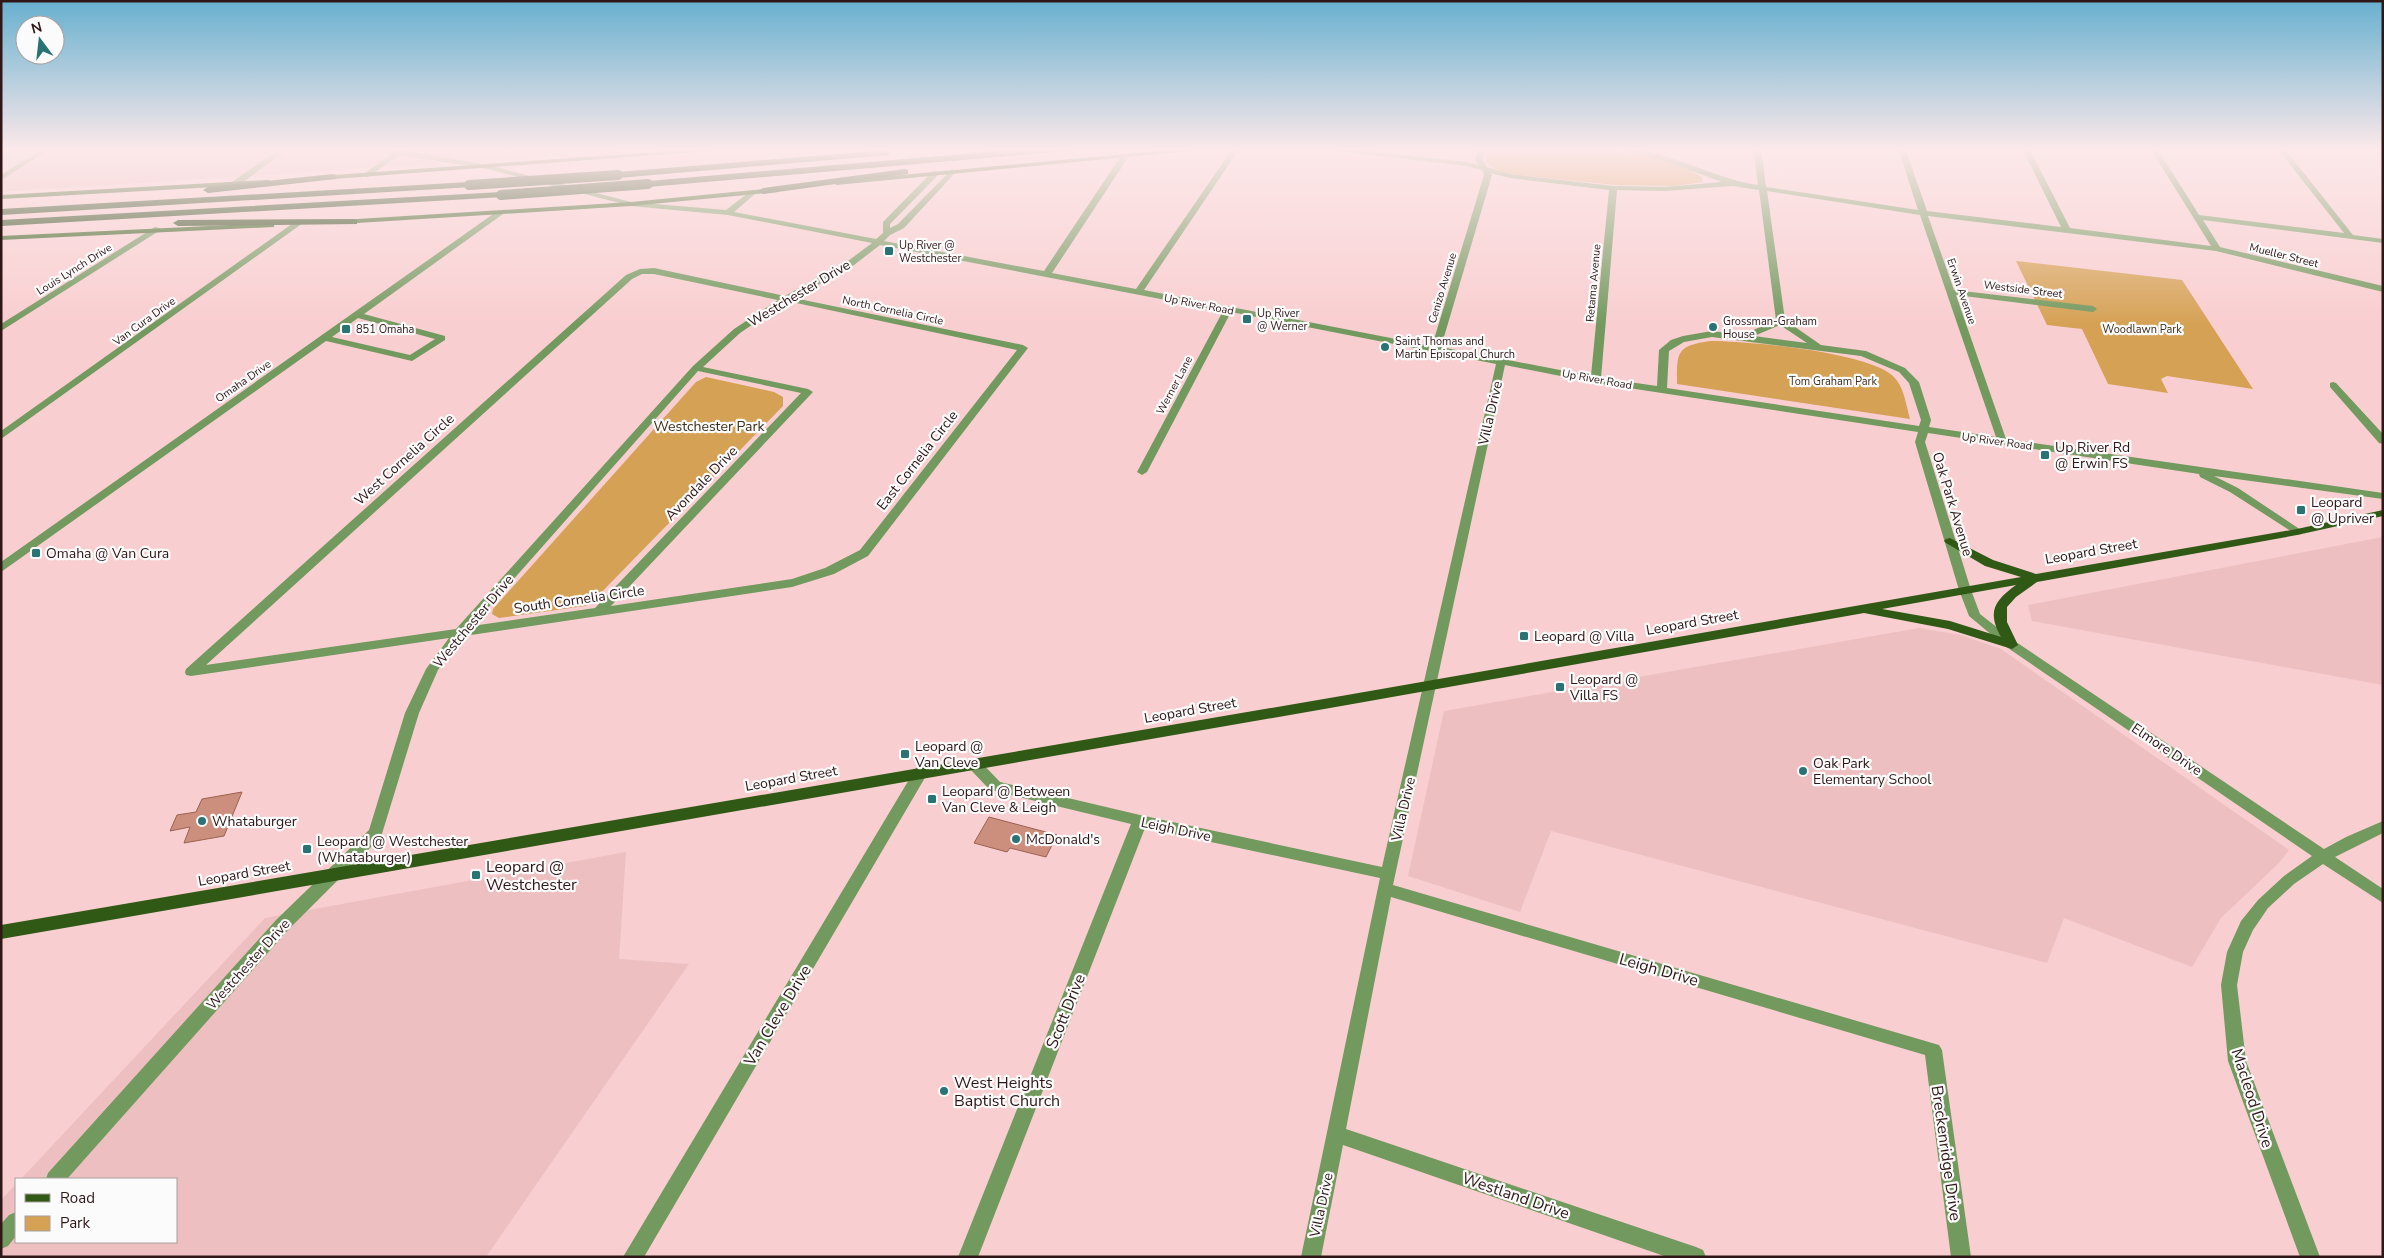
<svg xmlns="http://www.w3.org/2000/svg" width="2384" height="1258" font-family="'Nunito Sans',sans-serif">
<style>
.built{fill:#edbfc1}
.green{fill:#d5a154}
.building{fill:#cc8e7d;stroke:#9b6151}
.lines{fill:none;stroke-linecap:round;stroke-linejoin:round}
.minor{fill:#72995e;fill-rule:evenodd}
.major{fill:#2f5914;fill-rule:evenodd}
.highway{fill:#21400d;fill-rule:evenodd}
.highway-bridge{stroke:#21400d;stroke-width:10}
.poi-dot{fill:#297374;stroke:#fbfbfb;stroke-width:2}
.labels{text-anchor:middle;stroke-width:4.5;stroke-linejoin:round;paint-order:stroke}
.far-poi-label{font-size:11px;fill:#2f1718;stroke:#fbfbfb;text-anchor:start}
.far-street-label{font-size:11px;fill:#2f1718;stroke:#fbfbfb}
.far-park-label{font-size:11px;fill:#3e301d;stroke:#fbfbfb}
.street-label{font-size:14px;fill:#2f1718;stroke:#fbfbfb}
.park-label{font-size:14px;fill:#3e301d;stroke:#fbfbfb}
.poi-label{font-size:14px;fill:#2f1718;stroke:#fbfbfb;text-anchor:start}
.near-poi-label{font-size:16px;fill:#2f1718;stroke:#fbfbfb;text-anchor:start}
.near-street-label{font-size:16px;fill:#2f1718;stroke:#fbfbfb}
</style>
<rect width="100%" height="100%" fill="#f9ced0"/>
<path class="built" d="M1,148h671l-671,44z
M2383,537v148l-351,-64 -4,-16z
M1919,628l42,7 40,14 288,201 -10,13 -58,55 -29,49 -128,-49 -17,45 -496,-132 -31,81 -112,-36 36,-165z
M626,852l-7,107 70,5 -203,293h-485v-57l15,-16v58h160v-63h-155l244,-261z"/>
<path class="green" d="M1489,148c69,0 151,-6 213,29l1,5 -29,4 -59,-1 -105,-11 -10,-3 -13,-7 -1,-10z
M2016,261l166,19 71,109 -86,-13 -6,3 7,14 -60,-9 -26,-55 -35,-4z
M1710,341c38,0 157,11 183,35 11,10 13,29 17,43l-233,-35c0,-32 -1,-38 33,-43z
M706,377l68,15 9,5v9l-190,195 -8,5 -86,12 -7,-4 1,-5 203,-227z"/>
<path class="building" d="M242,792l-18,44 -40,7 6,-16 -20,4 7,-16 19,-3 6,-13z
M989,817l68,18 -11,22 -36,-9 -3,4 -33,-9z"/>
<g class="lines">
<path class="minor" d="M43,148h9l-51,32v-5z
M281,148h8l-51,38h-6v-4z
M371,148h19l98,17 143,37 95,8 26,-20 4,2 -1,2 -21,18 142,27 7,-6v-11l50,-51 7,2 -50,51v4l8,-4 54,-55 4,2 -1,2 -51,55 -14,7 -6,6 160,30 77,-115 4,-2 4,2 -77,117 84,16 97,-141h7l-96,142 288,56 52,-171 -2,-5 -15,-4 -156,-18h28l128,14 11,3 -3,-5 3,-12h7l-2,12 4,7 23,7 103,12 52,1 57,-5 -55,-20 -51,-14c50,0 94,30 142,37l-5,-37h8l5,39 152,23 -20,-62h7l22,63 134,16 -39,-79h7l41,80 141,18 -61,-98h7l42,67 145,18 -67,-85h7l69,87 30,4v4l-180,-23 17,27 163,39v6l-167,-41 -288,-35 26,74 139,16 4,3 -4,3 -137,-17 50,144 377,54v6l-169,-23 24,12 63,42 2,2 -2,2 -4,1 -67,-43 -30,-15 -1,-3 -271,-41 -3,9 46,148 9,24 33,26 311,209 22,-12 37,-16v12l-48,24 48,32v14l-60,-39 -29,20 -26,24 -15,22 -10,22 -6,33 9,76 74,196h-20l-72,-196 -7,-76 6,-33 14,-31 17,-21 26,-24 28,-20 -307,-210 -36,-30 -10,-26 -44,-148 3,-10 -322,-49 -91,-18 -112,520 546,160 3,5 29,207h-20l-26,-202 -534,-158 -45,232 350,118 7,3 3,7h-39l-324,-112 -22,112h-20l79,-379 -235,-50 -167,429h-20l173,-433 -141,-34 -21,-22 -2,-4 2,-4h10l21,22 140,33 242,52 114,-503 -265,-52 -84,160 -5,3 -5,-3 86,-161 -343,-66 -26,20 -60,33 229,47 5,3 -160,208 -34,18 -42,13 -328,49 -26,34 -19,43 -38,124 -92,92 -222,250h-21l2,-6 229,-254 92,-89 36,-117 21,-44 23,-31 -258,38 -5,-1 -1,-3 1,-3 440,-394 14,-6 14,-1 131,28 63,-35 24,-18 -144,-28 -97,-9 -143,-37 -88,-14 -32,22h-3v-4l28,-20zM1490,173l20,5 99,12 -18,186 -150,-29 51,-172zM1732,186l27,4 17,130 -34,15 -30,-4 -29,5 -12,4 -12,10 -2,36 -56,-8 16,-188 48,1zM1767,191l153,24 76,222 -67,-10 2,-7 -12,-38 -14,-14 -39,-17 -45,-6 -36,-25zM642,274h12l124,26 -44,29 -41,37 -237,263 -250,36 426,-386zM787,301l230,49 -157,200 -35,18 -33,11 -181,27 202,-214 -5,-3 -105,-22 37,-34zM1780,325l27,18 -53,-7zM1712,337l149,19 38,16 10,11 12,37 -2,6 -252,-38 2,-37 15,-9zM698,371l103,22 -206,215 -123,18z
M496,212l7,2 -139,100 81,22v4l-33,21 -86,-20 -325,231v-10zM358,318l77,21 -25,16 -78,-18z
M296,221l7,2 -302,216v-8z
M155,227l7,2 -161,102v-7z
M2333,382l3,1 47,51v10l-4,-1 -49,-56v-4z
M921,767l5,1 2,4 -2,4 -282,481h-21l293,-489z
M16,1212v24l-8,10 -7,3v-25l8,-9z"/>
<path class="major" d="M710,148h40l-430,32 -4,-2 4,-2z
M1190,148h31l-384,37 -4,-2 4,-2z
M266,180h3v4l-268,15v-4z
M775,188l4,2 -1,2 -147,14 -290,18 -4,-2 4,-2 290,-18z
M271,223h3v4l-273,13v-4z
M2383,510v6l-86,19 -260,47 -21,15 -9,10v15l11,23 -6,4 -64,-20 -84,-16 -517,92 -1346,234v-14l1346,-230 674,-118 -36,-11 -39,-23 -2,-2 2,-2 4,-1 43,22 43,14 261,-45zM2016,585c-22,16 -29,27 -15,52l-51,-16 -68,-12z"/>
<path class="highway" d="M1033,148h39l-4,3 -420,36 -5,-3 5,-3z
M886,150l3,1v4l-271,23 -4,-3 4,-3z
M905,169l3,1v4l-145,20 -5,-3 5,-3z
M333,174l3,1v4l-128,14 -5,-3 5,-3z
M469,182l5,3 -2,2 -471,28v-6z
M501,192l5,3 -2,2 -503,29v-6z
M354,219l3,1v4l-179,2 -5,-3 5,-3z"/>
<path class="highway-bridge" d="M469,185l149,-10
M501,195l147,-11"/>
</g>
<linearGradient id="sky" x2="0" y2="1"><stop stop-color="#67b0cf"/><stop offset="0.46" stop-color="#fce9ea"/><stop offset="1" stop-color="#fce9ea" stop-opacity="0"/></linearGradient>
<rect width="2384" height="325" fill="url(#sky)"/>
<g class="poi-dot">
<rect x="884" y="246" width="10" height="10" rx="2.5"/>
<rect x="1242" y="314" width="10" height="10" rx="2.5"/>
<circle cx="1713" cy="327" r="5"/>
<rect x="341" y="324" width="10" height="10" rx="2.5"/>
<circle cx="1385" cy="347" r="5"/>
<rect x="2040" y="450" width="10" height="10" rx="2.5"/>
<rect x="2296" y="505" width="10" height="10" rx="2.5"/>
<rect x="31" y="548" width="10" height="10" rx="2.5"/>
<rect x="1519" y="631" width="10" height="10" rx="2.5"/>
<rect x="1555" y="682" width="10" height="10" rx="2.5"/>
<rect x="900" y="749" width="10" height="10" rx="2.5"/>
<circle cx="1803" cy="771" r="5"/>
<rect x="927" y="794" width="10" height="10" rx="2.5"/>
<circle cx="202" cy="821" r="5"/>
<circle cx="1016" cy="839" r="5"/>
<rect x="302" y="844" width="10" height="10" rx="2.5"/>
<rect x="471" y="870" width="10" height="10" rx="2.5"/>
<circle cx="944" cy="1091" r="5"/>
</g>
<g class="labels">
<g class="far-poi-label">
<text x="899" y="249">Up River @<tspan x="899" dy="13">Westchester</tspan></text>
<text x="1257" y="317">Up River<tspan x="1257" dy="13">@ Werner</tspan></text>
<text x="1723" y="325">Grossman-Graham<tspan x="1723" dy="13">House</tspan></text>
<text x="356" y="333">851 Omaha</text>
<text x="1395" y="345">Saint Thomas and<tspan x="1395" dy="13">Martin Episcopal Church</tspan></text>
</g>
<g class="far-street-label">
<text transform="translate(2284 255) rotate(14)" y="4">Mueller Street</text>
<text transform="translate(74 269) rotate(-32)" y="4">Louis Lynch Drive</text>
<text transform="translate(1593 283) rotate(-85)" y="4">Retama Avenue</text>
<text transform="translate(1442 288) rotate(-73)" y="4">Cenizo Avenue</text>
<text transform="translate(2023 289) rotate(7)" y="4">Westside Street</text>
<text transform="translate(1962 291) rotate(71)" y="4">Erwin Avenue</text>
<text transform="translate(1199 304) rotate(11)" y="4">Up River Road</text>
<text transform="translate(893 310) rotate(12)" y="4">North Cornelia Circle</text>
<text transform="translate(144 321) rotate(-36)" y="4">Van Cura Drive</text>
<text transform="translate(1597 379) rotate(10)" y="4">Up River Road</text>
<text transform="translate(243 381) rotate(-35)" y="4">Omaha Drive</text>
<text transform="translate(1174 385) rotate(-62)" y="4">Werner Lane</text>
<text transform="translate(1997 441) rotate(8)" y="4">Up River Road</text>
</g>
<g class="far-park-label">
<text x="2142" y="333">Woodlawn Park</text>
<text x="1833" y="385">Tom Graham Park</text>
</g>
<g class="street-label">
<text transform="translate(799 293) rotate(-31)" y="5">Westchester Drive</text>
<text transform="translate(1490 413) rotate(-77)" y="5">Villa Drive</text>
<text transform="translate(404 459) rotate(-42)" y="5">West Cornelia Circle</text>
<text transform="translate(917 460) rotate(-52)" y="5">East Cornelia Circle</text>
<text transform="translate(701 483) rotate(-46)" y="5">Avondale Drive</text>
<text transform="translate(1953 504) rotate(73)" y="5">Oak Park Avenue</text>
<text transform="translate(2091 551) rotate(-10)" y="5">Leopard Street</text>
<text transform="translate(579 599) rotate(-8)" y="5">South Cornelia Circle</text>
<text transform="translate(473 621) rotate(-50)" y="5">Westchester Drive</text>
<text transform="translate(1692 622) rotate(-10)" y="5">Leopard Street</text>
<text transform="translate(1190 710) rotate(-10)" y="5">Leopard Street</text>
<text transform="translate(2167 749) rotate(34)" y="5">Elmore Drive</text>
<text transform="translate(791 778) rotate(-10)" y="5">Leopard Street</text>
<text transform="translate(1403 809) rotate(-77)" y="5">Villa Drive</text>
<text transform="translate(1176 829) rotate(12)" y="5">Leigh Drive</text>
<text transform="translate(244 873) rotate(-10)" y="5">Leopard Street</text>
<text transform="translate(248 964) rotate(-48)" y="5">Westchester Drive</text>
<text transform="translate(1321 1205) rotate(-78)" y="5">Villa Drive</text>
</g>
<g class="park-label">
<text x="709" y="431">Westchester Park</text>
</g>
<g class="poi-label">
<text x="2055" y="452">Up River Rd<tspan x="2055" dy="16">@ Erwin FS</tspan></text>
<text x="2311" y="507">Leopard<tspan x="2311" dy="16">@ Upriver</tspan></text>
<text x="46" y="558">Omaha @ Van Cura</text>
<text x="1534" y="641">Leopard @ Villa</text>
<text x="1570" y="684">Leopard @<tspan x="1570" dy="16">Villa FS</tspan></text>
<text x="915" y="751">Leopard @<tspan x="915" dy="16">Van Cleve</tspan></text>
<text x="1813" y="768">Oak Park<tspan x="1813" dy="16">Elementary School</tspan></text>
<text x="942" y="796">Leopard @ Between<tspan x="942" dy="16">Van Cleve &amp; Leigh</tspan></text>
<text x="212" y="826">Whataburger</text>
<text x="1026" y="844">McDonald's</text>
<text x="317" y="846">Leopard @ Westchester<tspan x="317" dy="16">(Whataburger)</tspan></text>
</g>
<g class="near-poi-label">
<text x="486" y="872">Leopard @<tspan x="486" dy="18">Westchester</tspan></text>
<text x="954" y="1088">West Heights<tspan x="954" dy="18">Baptist Church</tspan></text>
</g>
<g class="near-street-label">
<text transform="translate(1659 969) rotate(16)" y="6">Leigh Drive</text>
<text transform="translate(1065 1011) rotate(-68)" y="6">Scott Drive</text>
<text transform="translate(777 1015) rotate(-59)" y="6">Van Cleve Drive</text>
<text transform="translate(2253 1098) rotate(72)" y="6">Macleod Drive</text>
<text transform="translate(1947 1153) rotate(82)" y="6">Breckenridge Drive</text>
<text transform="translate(1516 1195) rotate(19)" y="6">Westland Drive</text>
</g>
</g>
<rect width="2384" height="1258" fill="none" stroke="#2f1718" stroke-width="5"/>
<rect x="15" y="1178" width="162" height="65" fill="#fbfbfb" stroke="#a9a0a0"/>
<rect x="25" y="1194" width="25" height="8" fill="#2f5914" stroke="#a9a0a0"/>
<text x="60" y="1203" font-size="15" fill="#2f1718">Road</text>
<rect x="25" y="1216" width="25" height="15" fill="#d5a154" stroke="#a9a0a0"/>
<text x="60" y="1228" font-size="15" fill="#2f1718">Park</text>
<g transform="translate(40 40) rotate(345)"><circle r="24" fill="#fbfbfb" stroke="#a9a0a0"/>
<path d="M0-4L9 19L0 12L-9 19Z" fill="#297374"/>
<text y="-8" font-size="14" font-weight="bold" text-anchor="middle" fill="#2f1718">N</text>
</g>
</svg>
